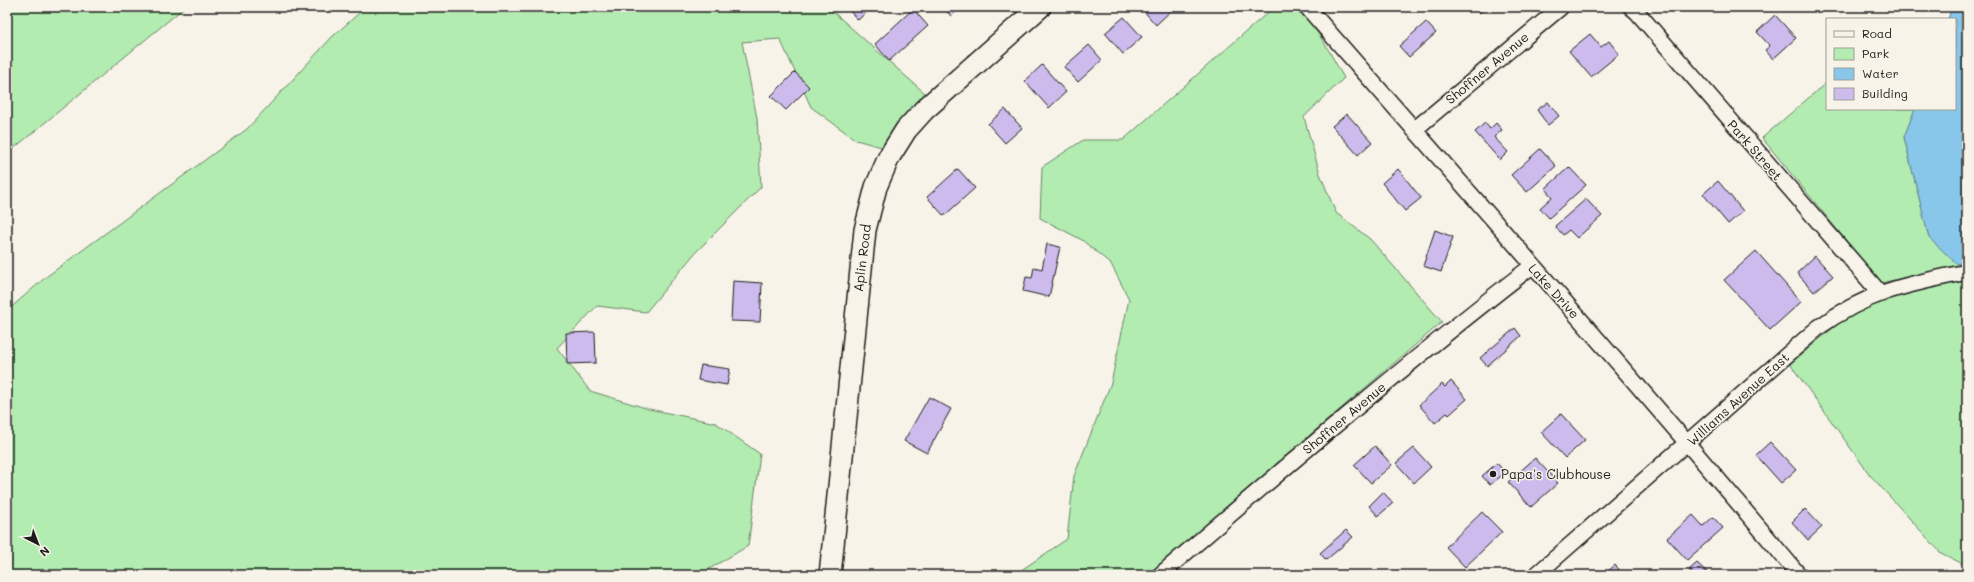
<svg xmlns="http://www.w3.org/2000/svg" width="1974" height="582" font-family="Mali,sans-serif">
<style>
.green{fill:#b2ecb0;stroke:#678466}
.water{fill:#88c7e9;stroke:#5d8397}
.building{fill:#ccbbec;stroke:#1c1c1c}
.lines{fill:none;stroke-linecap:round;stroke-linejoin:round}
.street-casing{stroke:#1c1c1c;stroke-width:18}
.secondary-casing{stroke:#1c1c1c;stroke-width:24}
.street{stroke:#f7f3e8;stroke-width:15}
.secondary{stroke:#f7f3e8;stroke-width:21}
.poi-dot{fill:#1c1c1c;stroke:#f7f3e8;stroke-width:1.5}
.labels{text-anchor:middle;stroke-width:3;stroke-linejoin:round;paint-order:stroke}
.street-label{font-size:13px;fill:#1c1c1c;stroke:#f7f3e8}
.poi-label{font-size:13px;fill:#1c1c1c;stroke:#f7f3e8;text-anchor:start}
</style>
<rect width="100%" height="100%" fill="#f7f3e8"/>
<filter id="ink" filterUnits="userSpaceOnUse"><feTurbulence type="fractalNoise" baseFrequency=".025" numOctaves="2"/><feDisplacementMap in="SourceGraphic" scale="8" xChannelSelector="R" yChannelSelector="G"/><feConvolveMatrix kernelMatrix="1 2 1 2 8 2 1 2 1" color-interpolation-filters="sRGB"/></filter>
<g filter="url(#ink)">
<path class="green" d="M7,7h178l-178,147z
M366,7h467l-2,3 96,85 -42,53 -29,-8 -45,-33 -31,-68 -38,3 15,76 4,69 -66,66 -49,59 -49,-6 -40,42 33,43 59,18 67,14 44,31 -12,92 -49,29h-84l-13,-3 -44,1 -1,2h-550v-264l39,-34 201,-148 85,-92z
M1274,7h22c22,21 34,46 48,71l-40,39 16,57 16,39 34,26 72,83 -295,253h-133l53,-36 7,-63 37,-93 18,-84 -18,-35 -29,-24 -42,-22 2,-51 41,-27h40z
M1827,82v27h88l-11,28 25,101 30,27 -78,18 -119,-145z
M1967,280v286l-26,-13 -71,-78 -80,-111 50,-42 38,-20 1,2c18,-14 65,-19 88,-24z"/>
<path class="water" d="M1952,7h15v254l-10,3 -28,-26 -25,-101 11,-28h40v-90h-7z"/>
<path class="building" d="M846,7h26l-14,13z
M943,7h18l-10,9z
M1144,7h31l-19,18 -14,-16z
M1474,7h12l-7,6z
M913,9l15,17 -39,35 -14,-17z
M1775,15l21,23 -23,21 -8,-9 5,-4 -13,-14z
M1124,17l18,20 -19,17 -18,-21z
M1426,22l10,11 -27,24 -10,-11z
M1590,34l11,13 8,-6 10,13 -28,23 -22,-26z
M1089,45l13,15 -24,22 -14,-15z
M1042,65l24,27 -17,16 -24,-27z
M795,72l14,15 -23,23 -15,-14z
M1548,102l11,14 -11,9 -11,-15z
M1005,109l17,19 -17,15 -17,-19z
M1347,114l25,28 -14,13 -26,-29z
M1485,123l5,6 6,-6 6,7 -8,7 14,15 -8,8 -25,-28z
M1540,149l16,17 -29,26 -16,-17z
M1569,167l17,18 -37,33 -9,-10 12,-11 -7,-8z
M958,169l17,19 -31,28 -17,-19z
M1398,169l23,29 -16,13 -23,-28z
M1718,181l25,30 -15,13 -25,-30z
M1586,199l16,17 -25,22 -8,-8 -6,5 -8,-9z
M1435,230l18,7 -12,35 -18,-6z
M1047,244l13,3 -11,50 -26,-6 3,-14 6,1 2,-11 8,2z
M1756,251l45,51 -31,28 -46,-50z
M1815,256l18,20 -19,16 -17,-19z
M733,281l29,2 -2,39 -29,-1z
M1515,328l6,8 -34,30 -7,-8z
M595,332l1,31 -29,1 -1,-31z
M701,365l29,4 -3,16 -29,-5z
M1451,381l16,18 -18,16 -2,-2 -12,10 -16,-18 23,-21 3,3z
M929,397l22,12 -24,44 -23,-12z
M1561,414l24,26 -20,18 -24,-26z
M1770,442l26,28 -15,13 -25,-28z
M1375,446l17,19 -21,18 -17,-18z
M1414,448l17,19 -17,16 -18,-20z
M1535,458l23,25 -27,24 -23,-25z
M1497,463l8,10 -15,12 -8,-9z
M1383,492l10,11 -15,13 -9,-10z
M1805,509l17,18 -14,13 -16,-18z
M1482,512l20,20 -37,35 -19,-20z
M1693,515l10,11 10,-9 10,11 -36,32 -20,-22z
M1346,530l7,7 -27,23 -6,-7z
M1697,563l12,11 -1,1h-14l-5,-5z
M1615,565l9,10h-20z
M1888,570l5,5h-10z
M916,571l2,4h-10z"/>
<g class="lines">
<g class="street-casing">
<path id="street" d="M1307,7c165,189 331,376 492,568
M1631,7l6,5 243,281
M1414,130l147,-123
M1160,575c122,-105 244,-210 372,-309
M1536,575l283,-248c50,-36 90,-43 148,-55"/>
</g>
<g class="secondary-casing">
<path id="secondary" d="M830,575l35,-345 11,-43 13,-30 17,-27 18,-20 116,-103"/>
</g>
<use href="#street" class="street"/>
<use href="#secondary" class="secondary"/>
</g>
</g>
<circle class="poi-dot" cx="1493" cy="474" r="4"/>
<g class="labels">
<g class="street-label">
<text transform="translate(1487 68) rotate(-40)" y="5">Shoffner Avenue</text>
<text transform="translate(1755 150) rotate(49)" y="5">Park Street</text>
<text transform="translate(862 258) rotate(-83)" y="5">Aplin Road</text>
<text transform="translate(1554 291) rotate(48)" y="5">Lake Drive</text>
<text transform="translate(1738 399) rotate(-42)" y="5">Williams Avenue East</text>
<text transform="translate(1344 418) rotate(-40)" y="5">Shoffner Avenue</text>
</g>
<g class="poi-label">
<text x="1501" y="479">Papa's Clubhouse</text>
</g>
</g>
<rect width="1974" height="582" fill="none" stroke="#f7f3e8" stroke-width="24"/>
<rect x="12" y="12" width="1950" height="558" fill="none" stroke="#1c1c1c" stroke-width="1.5" filter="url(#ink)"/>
<rect x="1826" y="18" width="130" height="92" fill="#f7f3e8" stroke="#9f9d96"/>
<rect x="1834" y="31" width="20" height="6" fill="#f7f3e8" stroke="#9f9d96"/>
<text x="1862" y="38" font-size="12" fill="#1c1c1c">Road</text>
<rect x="1834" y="48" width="20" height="12" fill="#b2ecb0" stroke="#9f9d96"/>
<text x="1862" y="58" font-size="12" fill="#1c1c1c">Park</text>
<rect x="1834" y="68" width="20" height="12" fill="#88c7e9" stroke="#9f9d96"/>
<text x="1862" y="78" font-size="12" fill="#1c1c1c">Water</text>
<rect x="1834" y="88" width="20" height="12" fill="#ccbbec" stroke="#9f9d96"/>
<text x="1862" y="98" font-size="12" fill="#1c1c1c">Building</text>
<g transform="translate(38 544) rotate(138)" stroke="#f7f3e8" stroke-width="3" paint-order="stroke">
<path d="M0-3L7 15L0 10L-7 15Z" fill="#1c1c1c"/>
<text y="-6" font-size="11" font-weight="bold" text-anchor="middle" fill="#1c1c1c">N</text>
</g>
</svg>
